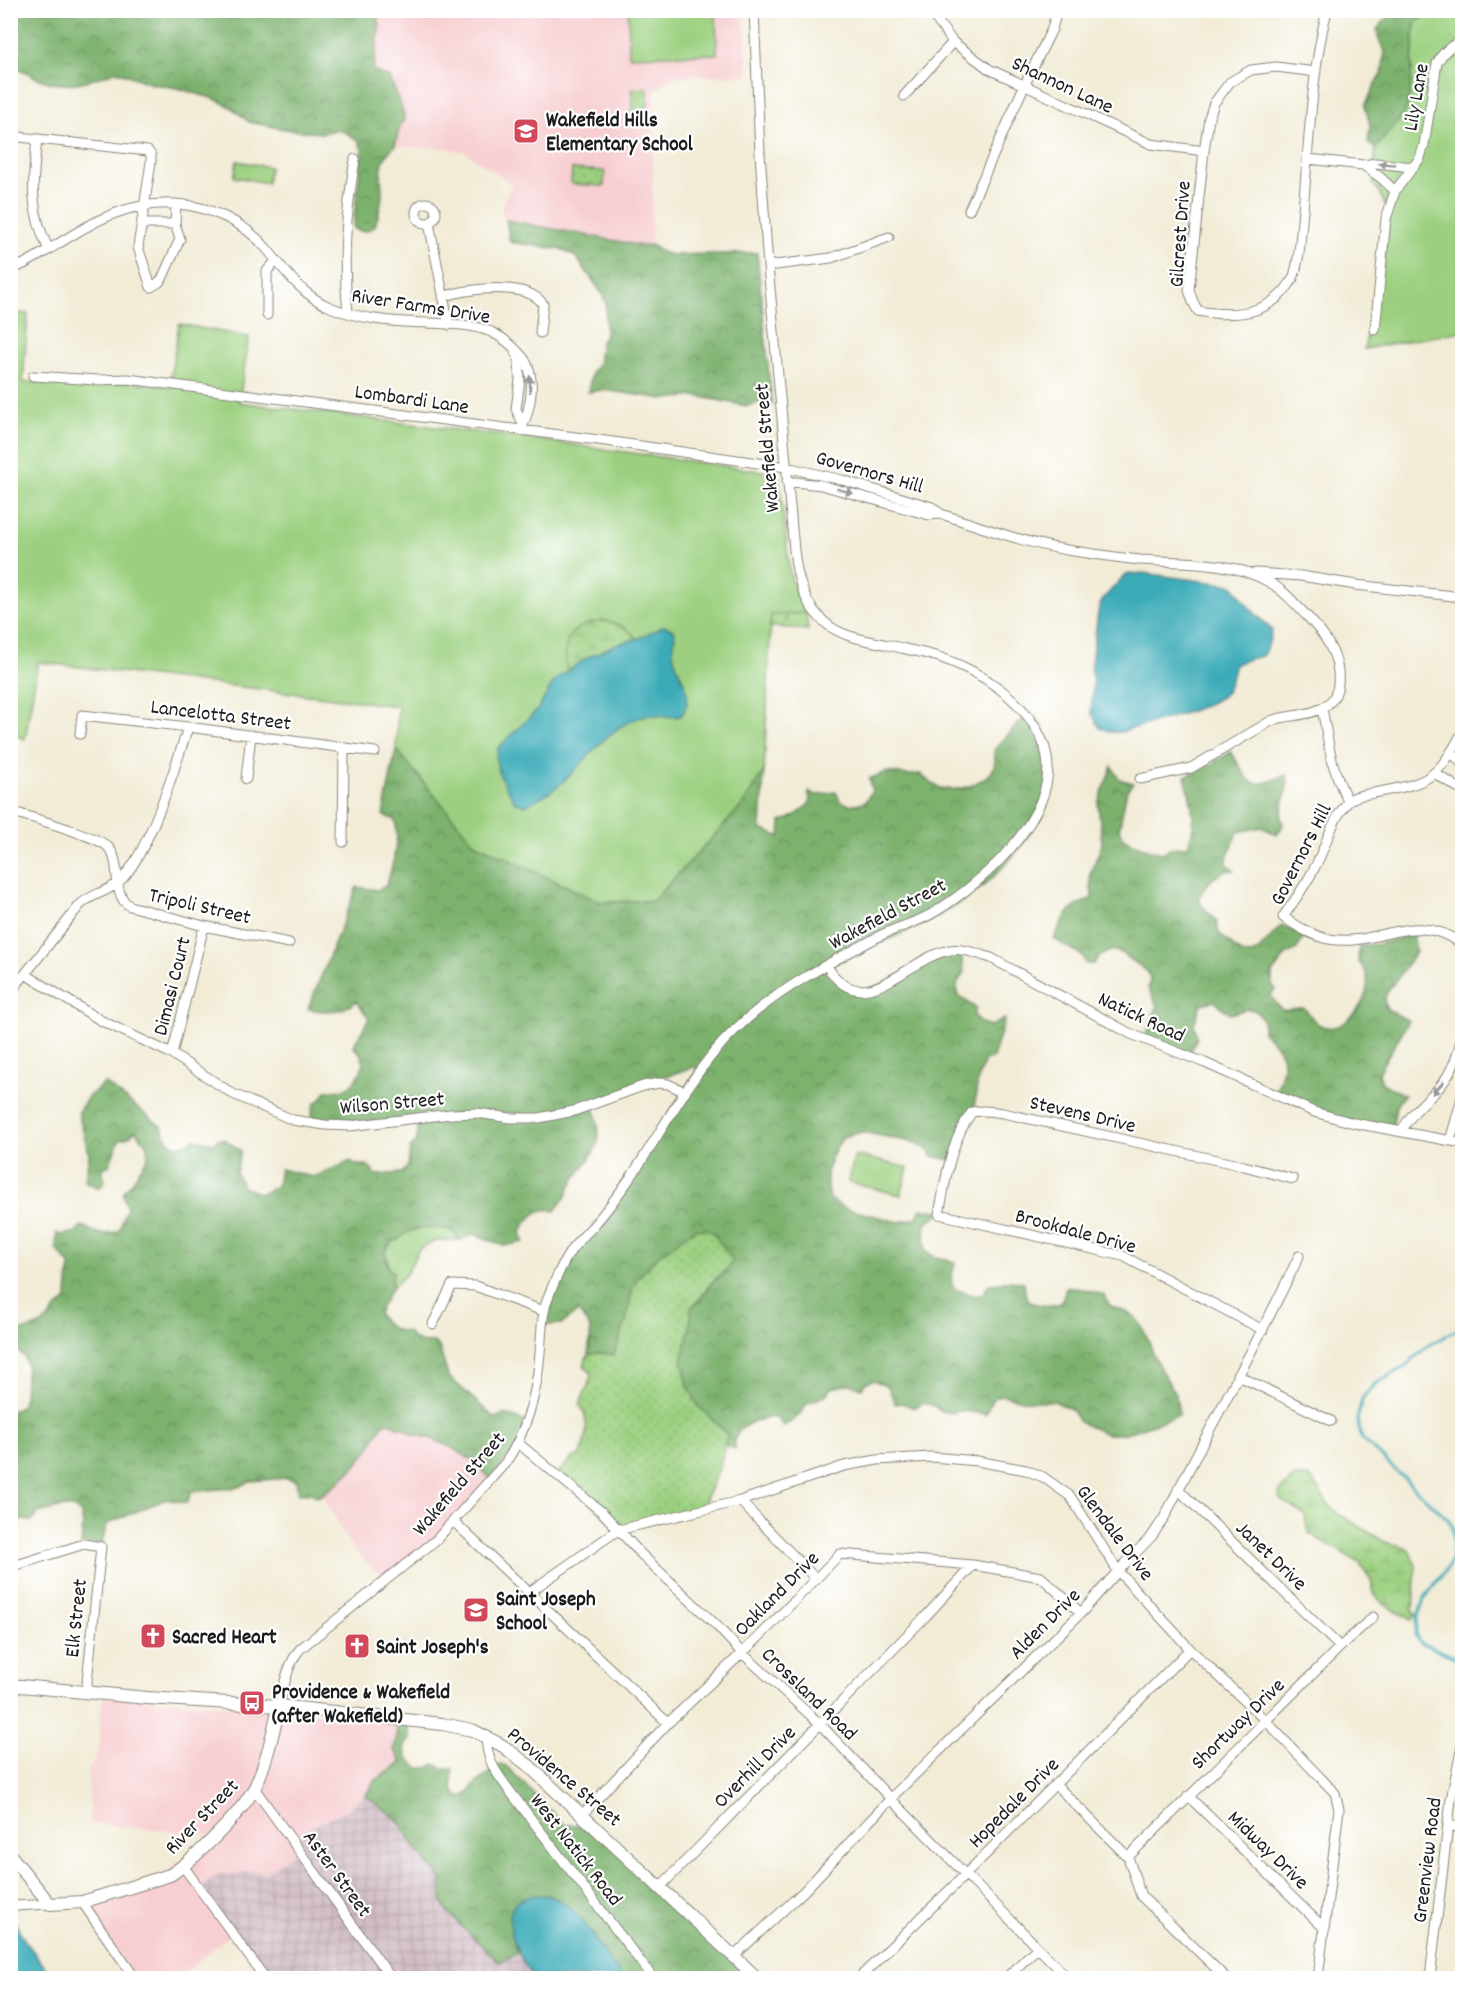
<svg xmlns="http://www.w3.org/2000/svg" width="1473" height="1989" font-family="Dekko,sans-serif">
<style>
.built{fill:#f7cfd2}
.industrial{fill:url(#industrial-grid)}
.grass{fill:#9cd080;stroke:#5c764e;stroke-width:1.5}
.forest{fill:url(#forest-crowns);stroke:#4c6745;stroke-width:1.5}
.wetland{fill:url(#wetland-marsh);stroke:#5c764e;stroke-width:1.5}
.cemetery{fill:url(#cemetery-stones);stroke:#5c764e;stroke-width:1.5}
.park{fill:url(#park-dots);stroke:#5c764e;stroke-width:1.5}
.water{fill:#3babb8;stroke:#2c646a;stroke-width:1.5}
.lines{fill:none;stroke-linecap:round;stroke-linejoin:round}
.stream{stroke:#3babb8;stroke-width:3}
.minor-casing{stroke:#87847a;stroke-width:11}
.major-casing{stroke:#87847a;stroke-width:14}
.minor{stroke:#fff;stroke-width:9}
.major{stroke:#fff;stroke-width:12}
.oneway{fill:#999}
.labels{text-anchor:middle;stroke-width:4.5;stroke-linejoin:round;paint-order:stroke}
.street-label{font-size:21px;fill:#1c1c1c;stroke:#fff}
.poi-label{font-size:21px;font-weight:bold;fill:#1c1c1c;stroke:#fff;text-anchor:start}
</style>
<defs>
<pattern id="industrial-grid" width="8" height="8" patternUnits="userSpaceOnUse" patternTransform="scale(1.5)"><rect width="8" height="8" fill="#d2bdc6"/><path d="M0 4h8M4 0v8" fill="none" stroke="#b4a2aa"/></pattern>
<pattern id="forest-crowns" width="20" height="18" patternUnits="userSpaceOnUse" patternTransform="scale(1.5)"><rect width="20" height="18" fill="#7db26e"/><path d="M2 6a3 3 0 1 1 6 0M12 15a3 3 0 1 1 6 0" fill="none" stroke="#66905a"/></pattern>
<pattern id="wetland-marsh" width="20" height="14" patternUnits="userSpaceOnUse" patternTransform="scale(1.5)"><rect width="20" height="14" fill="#9cd080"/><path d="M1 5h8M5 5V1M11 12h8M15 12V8" fill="none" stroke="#86b26e"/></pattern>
<pattern id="cemetery-stones" width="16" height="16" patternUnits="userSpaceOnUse" patternTransform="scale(1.5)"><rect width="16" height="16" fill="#9cd080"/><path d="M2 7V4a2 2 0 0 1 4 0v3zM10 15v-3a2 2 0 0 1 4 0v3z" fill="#86b26e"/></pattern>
<pattern id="park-dots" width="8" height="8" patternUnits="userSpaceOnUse" patternTransform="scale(1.5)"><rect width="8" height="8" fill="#9cd080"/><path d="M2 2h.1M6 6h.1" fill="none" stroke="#86b26e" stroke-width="1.8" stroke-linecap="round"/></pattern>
</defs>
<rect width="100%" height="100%" fill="#fff"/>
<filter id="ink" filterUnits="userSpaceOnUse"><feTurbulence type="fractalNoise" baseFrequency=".0167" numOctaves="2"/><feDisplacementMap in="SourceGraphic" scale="12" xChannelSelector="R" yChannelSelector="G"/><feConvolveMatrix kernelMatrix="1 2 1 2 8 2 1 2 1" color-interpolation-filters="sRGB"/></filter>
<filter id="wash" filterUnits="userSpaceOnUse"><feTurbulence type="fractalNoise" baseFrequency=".008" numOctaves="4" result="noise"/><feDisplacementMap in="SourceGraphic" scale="24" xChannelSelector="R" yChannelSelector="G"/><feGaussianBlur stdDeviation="1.35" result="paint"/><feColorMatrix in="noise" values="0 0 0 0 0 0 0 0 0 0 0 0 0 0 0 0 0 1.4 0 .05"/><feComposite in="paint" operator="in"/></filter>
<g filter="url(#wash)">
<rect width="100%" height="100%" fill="#f2ecd7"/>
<path class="built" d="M379,11h365l4,64 -75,1 -18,15 -4,154 -8,1 -137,-26 -5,-8 4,-14 5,-8 1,-6 -13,-10 -33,-22 -14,-3 -56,-3 5,-21 4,-5v-6l-6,-13 -25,-29 7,-48 -2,-3z
M387,1422l6,1 4,4 7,1 4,5 25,6 39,21 18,18 -35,43 -69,59 -34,-32 -30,-53 13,-9 19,-19 14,-17 11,-21z
M103,1695l293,24 1,17 -3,13 7,12 -2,4 -25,16 -5,10 -21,18 -37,18 -14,24 -28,20 -5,2 -15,-2 -15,4 -15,-1 13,59 -54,45h-43l-56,-77 77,-20 55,-46 -121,-12 -2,-53 4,-4 8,-21v-29z"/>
<path class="industrial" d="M365,1795l34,26 19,30 23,27 1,25 71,52 5,-2 15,25h-269l-64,-90 19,-14 15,1 15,-4 15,2 5,-2 27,-20 -4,-10 19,-14 37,-18z"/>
<path class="grass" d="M628,11h88l1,43 -88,2z
M1437,11h25v320l-98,18 22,-109 2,-28 -9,-21 -6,-7 3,-38 29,-33 5,-21 5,-70z
M237,161l33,6 -3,16 -33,-6z
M10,312l18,2 -5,68 61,3 44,-3 41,5 10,-63 70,13 -10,65 314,40 222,31 4,5 11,95 4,15 12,25 -35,3 -7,155 -23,36 -88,94 -53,1 -126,-59 -78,-94 2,-43 -360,-44 -13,77 -14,-5z
M855,1155l53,13 -7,27 -53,-13z
M435,1227l17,3 8,10 -25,1 -16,8 -13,25 -12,12 -3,-3 2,-11 -5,-3v-9l-3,-8c9,-19 30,-24 50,-25z"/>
<path class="forest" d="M10,11h369l-1,10 2,3 -7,47 17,7 14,36v6l-4,5 -5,21c-17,14 -14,27 -13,47 0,11 -4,23 -7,33 -8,6 -13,7 -22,2l9,-78 -3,-9 -14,-9 -9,-2 -15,3 -31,-3 -41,-8 -18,-15 -16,-8 -38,-11 -28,-5 -32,-12c-27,10 -52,20 -80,7 -10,-5 -15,-10 -26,-10z
M1388,11h49l-22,11 -5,70 -5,21 -30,36 -7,-6 2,-18 -5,-19 10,-21 7,-10 3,-24 -6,-11 -2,-10 10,-13z
M506,220l137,26 8,-1 12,8 11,2 83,-2 15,152 -10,-3 -15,4 -51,-10 -31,3 -62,-9 -15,2 4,-21 6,-7 3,-22 4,-8 1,-31 -5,-11 -25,-35 -12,-7 -54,-8z
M1030,711c18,15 22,45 20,68 -5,47 -46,94 -84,120 -26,19 -56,31 -85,44 -14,7 -48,18 -57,28l19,16 22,5 76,-37 20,-1 3,18 -7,12 1,11 18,13 -2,7 7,8 10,3 14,-7 -12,39 -8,3c-11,21 -7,32 -12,51 -4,16 -15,33 -22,48l-19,-4 -2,-4 -13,-9 -55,-11 -19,5c-14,21 -20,36 -14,61l15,10 55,14 17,-4 5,-9 18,2v3l-13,10c-3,33 -1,30 29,38l-4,19 3,8 22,7 8,-3 5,-9h7l8,-3 20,1c1,5 0,11 3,15 5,10 25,10 34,6l5,-15 10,-1 28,8c5,19 21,11 32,23 11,14 14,30 22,46 4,10 12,18 16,28 3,7 4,15 5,23l-55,19h-18l-27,-12 -8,-13 -17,-8h-27l-26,-6 -8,3 -7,16 -27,-3 -8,2 -10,-2 -9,-6 -9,-2 -9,5 -11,-5 -8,1 -7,-18 -15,-6 -8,3 -3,5 -11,-4 -20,4 -6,8 -18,7c-7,12 -11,17 -24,23l-2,-3 -7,-6c-11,1 -30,6 -37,17 -3,4 -2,10 -2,15l-10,-4 2,-11 -29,-28 -10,-20 -6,-26 8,-34 1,-18 11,-9 8,-15 17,-13 -20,-42h-12l-39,29 -23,29 -7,34 -12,34 -16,-2 -10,2c3,-23 6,-26 -10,-44l-16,13 -18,1v-12l29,-64 31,-35 94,-145 -4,-2 -61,20 -39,19c12,43 0,44 -22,77 -3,4 -3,9 -6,13 -3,6 -8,9 -11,15 -16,-6 -28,8 -34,21l3,10 -20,4 -30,-12 -14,6 -8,-10c-18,-3 -41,-6 -54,10l-8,1 -5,11 3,16 5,4 -2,11 3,3 -5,7 -11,20c6,13 16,18 30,19 5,10 15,12 26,10l5,5 9,29 47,42 9,-4 23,8 -8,24 -29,32c-17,-18 -32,-29 -56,-38 -10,-5 -23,-3 -30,-12l-7,-1 -4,-4 -6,-1c-10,8 -12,18 -19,28 -13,19 -31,35 -50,47l-7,-4h-13l-2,-12 -8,-3 -38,3 -11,6 -48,5 -4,11 -21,-4 -57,24 -3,3 -4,18 -21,1 2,-21 -2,-10 -8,-6 -10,-1 -25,6 -6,8 -11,-1 -10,4v-113l8,-3 4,-5 4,-37 -3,-10 -13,-9v-15c10,0 28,-5 36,-12 4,-3 5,-8 9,-11 4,-4 8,-5 11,-10 0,-12 2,-22 3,-34l-14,-16 1,-16 3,2 14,-2 8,-7c14,7 22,11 37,5l8,-24c-9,-21 0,-15 8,-29 4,-8 7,-13 13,-20l-1,-13 -12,-15 -5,6 -11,4 -10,26 -7,2 3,14 -6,6 -14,-7 4,-27 -11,-42 10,-15 17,-14 57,44c5,21 16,23 33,12l19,4 4,-4h6l17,12 -5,21 7,15 18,7 16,-8 3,-17 33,8 38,-16 5,4h11l9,10 26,-2 6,-7 2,-18 7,-6v-21l-107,2 4,-19 7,-5 5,-8c8,0 16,0 23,-5 13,-9 21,-30 4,-39l16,-29 -13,-17c-12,12 -32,11 -48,8l49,-122 20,3 9,-4c7,-21 14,-45 9,-66l-12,-5 13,-66 78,94 126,59 53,-1 88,-94 23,-36 -3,58 19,8 1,-15c12,-4 21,-10 29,-19l-1,-11 8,3 19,-3 4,9 10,4 15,-3 7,-11 -3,-12 17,-7 22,3 13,-1c16,18 34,20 55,9 17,-9 21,-14 18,-33z
M1231,752c21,32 15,40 55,23l2,6 -7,35 2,9 -6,10 -15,-8 -24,5 -11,26v6l7,6c-16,1 -28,13 -35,28l3,8 14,14 3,13 22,20 7,2 9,-3 25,-27 22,12 -7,12 -10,5 -15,19v12l4,4 -4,4 -1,3c16,24 11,11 33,12 5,5 10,14 16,17 28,15 65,-43 38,-63l1,-16 20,-2 34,-10 3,18 -28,39 -4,9 3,9 22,12 -26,43 -4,10 3,9 22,12 -8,11 -4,23 -68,-13 -49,-22c11,-31 14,-39 -12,-62v-12l-8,-10 -8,-1 -17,5 -16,-13 -13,3 -7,20 3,14 -9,19 -43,-19 12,-32 -9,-18 2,-9 -3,-8 -26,-18 -9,-3 -14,7 -4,7h-8l-3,-8 -29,-17c5,-12 11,-25 22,-33 5,-4 11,-4 16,-8l-2,-24 12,-30 -4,-41 14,-37 7,13 14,4 -6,7 -8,39 5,10 23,10 15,4 9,-5 17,-2c10,-24 3,-45 -3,-70l16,-6z
M396,1719l12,2 2,18 -5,7 1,11 12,11h10l7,-4 8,5h10c-1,11 -4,23 8,29l8,-5 4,-7 27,-22 6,2 59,59h13l28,12 141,134 -6,7h-117l-10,-9 -23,-38 -77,13 4,9 -19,9 -44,-42 -13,-17 -1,-25 -23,-27 -19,-30 -34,-26 4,-4 5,-10 25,-16 2,-4 -7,-12 3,-13z"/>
<path class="wetland" d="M604,621c12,1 26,8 33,18 -27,6 -48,17 -70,32 -6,-33 4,-46 37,-50z
M1295,1477h13l6,3 13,23 10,10 48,29 20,5 5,5 6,13 -3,44 3,6 -4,5 -30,-17 -8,-10 -3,-13 -11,-17 -50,-29 -3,-6 -2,-13 -22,-14 -4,-5 1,-6z"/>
<path class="cemetery" d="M806,613l2,17 -38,-4 1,-11z"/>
<path class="park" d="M648,88v32h-16v-31z
M572,169l33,2 -1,15 -33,-2z
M695,1229h12l6,4 20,27c-8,14 -16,15 -24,25 -7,10 -8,14 -18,23l-1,18 -8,34 6,26 10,20 29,28c-2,12 -4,23 -8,34 -5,14 -13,26 -16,41l-84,21 -61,-57 15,-16 6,-1c9,-12 10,-39 1,-51 3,-12 10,-19 11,-32l-7,-8 4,-10 9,-2 17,2 12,-34 7,-34 5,-9 18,-20z"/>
<path class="water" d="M1143,573l90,12 15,21 24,24c-8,39 -11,20 -37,35 -3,8 -4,20 -9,27 -11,16 -85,34 -106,40h-9l-11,-4 -9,-16 2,-23 -2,-26 7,-51 4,-12 20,-22 6,-4z
M664,626l10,4c3,8 -2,15 -1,23 3,22 25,40 8,63 -12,3 -25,-3 -37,0 -39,11 -57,47 -87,71 -9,7 -21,13 -32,19l-10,-4 -15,-26 -4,-16 2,-12 40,-39 17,-29 32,-22 29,-14 21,-5z
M531,1895c6,0 13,0 19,1 38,14 47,57 74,82h-91c-11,-16 -33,-55 -18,-74 4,-5 10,-7 16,-9z
M11,1915l13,24 29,39h-42z"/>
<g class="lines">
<path class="stream" d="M1462,1327l-35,19 -21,20 -31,18 -13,15 -5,21 5,19 86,80 5,9v32l-29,39 -6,17 -3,19 6,8 41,17"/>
</g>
</g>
<g filter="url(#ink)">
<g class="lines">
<g class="minor-casing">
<path id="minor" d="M929,10l24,32 36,27 162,75 53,7
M1316,72l-40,-5 -25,3 -21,12 -16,21 -5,15 -5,33 -15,139 4,12 5,9c36,6 71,5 93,-29 9,-13 10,-55 12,-72 6,-66 8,-135 24,-200
M904,96l49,-54
M10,136l138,15 3,4v7l-13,85 13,40 7,-4 4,-4 18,-40 -5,-15 1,-20
M37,140c-5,42 -8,70 12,110
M1308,159l55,6 13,-2 36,4
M1363,165l18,13 14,13
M416 213a10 10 0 1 1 20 0a10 10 0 1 1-20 0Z
M969,210l55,-124 28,-57 5,-19
M429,223l20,102
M142,224h33
M768,266l63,-8 58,-21
M10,270c18,-6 32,-17 48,-26 39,-25 70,-42 118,-40 34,2 69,19 91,45 18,22 36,47 63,58 31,13 65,15 98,16 21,1 44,1 63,9 11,5 21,13 29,22 14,13 13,38 8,56 -1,7 -5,13 -6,21
M443,297c23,-9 84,-16 100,7l-3,29
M348,313c-6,-55 -2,-99 7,-154
M267,315v-44l9,-10
M1375,330l11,-111 9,-28 25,-33 4,-13 13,-82c6,-11 13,-18 25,-22
M515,351l4,10 1,19 -4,29 7,15
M33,376l64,4 31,-1 478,62 180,26 56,13 90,27 9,7c44,14 86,30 132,37 22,3 45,7 67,9 44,3 90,0 129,22 15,8 25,21 37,33 14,15 26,29 31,50 3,16 2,35 -15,43 7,36 8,59 26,93
M787,481l34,4 108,30 12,-1
M1256,573l45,3 55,9 106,12
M1462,733c-26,49 -36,50 -88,60 -9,2 -20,2 -26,9 -16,17 -22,44 -33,65 -9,18 -21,34 -32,50 14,9 29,19 46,22 50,9 83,-31 133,5
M80,734l2,-19 106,12 187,25
M1452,752l10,12
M1436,774l26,16
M246,779l5,-44
M1140,779l51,-11 80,-47c17,-7 36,-4 51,-13
M10,811c19,6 88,25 98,36 15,15 2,48 22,59l74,20 85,17
M343,842l1,-94
M827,966c36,59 80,-9 123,-16 13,-2 29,4 41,8l140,76 74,29 109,49 40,11 108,20
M25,974l75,46 72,34 61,40 60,26 32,5 25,1 101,-12 26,-1 33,5h29l35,-7 69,-25 16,-3 9,1 17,8
M10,993l70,-88c11,-11 28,-13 39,-23 29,-26 57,-117 69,-155
M172,1054l32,-128
M1402,1131c8,-17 20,-26 33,-39 16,-16 22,-34 27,-55
M1450,1141l12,-43
M433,1324l19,-39 23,1 68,25
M1263,1330l-140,-74 -184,-42c7,-34 11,-73 33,-102 11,-2 20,-1 31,1l241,53 49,13
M1237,1375l94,46
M518,1443l85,70 38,41 75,71 26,28 78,71 71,75 177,179
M1178,1489l162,158
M740,1501l76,78
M453,1521l215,202
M10,1567l74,-23 17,3 -15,145
M528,1593l90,-63 122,-29 104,-35 33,-6 55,-3 45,4 49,9 17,7 27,19 48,75 72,78 75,71 70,73 4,16 -21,169
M279,1706c5,-20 8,-41 21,-57l136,-109 70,-78c22,-33 31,-70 34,-109 2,-20 1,-39 9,-58 6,-15 13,-32 23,-46 6,-8 15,-16 22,-24 14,-16 27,-34 39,-51 37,-55 63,-112 115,-156 37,-32 83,-56 126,-79 18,-11 41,-15 59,-26 50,-30 138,-106 109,-173 -18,-41 -62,-69 -103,-83 -17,-5 -34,-8 -51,-12 -20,-5 -43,-7 -60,-20 -24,-18 -31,-47 -34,-75l-26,-284 -8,-113 -6,-143
M486,1737c1,24 9,34 23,53l144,188
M1055,1784l73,73 13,39 85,82
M254,1788l137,190
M1188,1796l137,133
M583,1814l85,-91 90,-85 82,-84 133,11 68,12 40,36
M1448,1825l14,3
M1128,1857l212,-210 33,-30
M183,1866l82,112
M660,1887l265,-270 48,-52
M82,1902l53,76
M14,1906l36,-2
M734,1956l70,-65 93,-99 184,-179 37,-42 34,-35 12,-18c44,-88 93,-173 135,-262
M859,1978l106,-103 225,-226
M1006,1978l31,-30
M1430,1978l21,-179 11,-53"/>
</g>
<g class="major-casing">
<path id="major" d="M10,1685l137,13 132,8 163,18 30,6 14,7 17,9 25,19 229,213
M10,1855l40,49 32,-2 88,-27c25,-16 73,-63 86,-90 11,-25 17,-52 23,-79
M10,1906h4"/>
</g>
<use href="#minor" class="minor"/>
<use href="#major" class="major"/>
</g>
<defs><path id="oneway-solid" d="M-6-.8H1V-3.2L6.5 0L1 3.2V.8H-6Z" transform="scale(1.5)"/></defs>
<g class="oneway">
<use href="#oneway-solid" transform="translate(1387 164) rotate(-176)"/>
<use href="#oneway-solid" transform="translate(530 384) rotate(-91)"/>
<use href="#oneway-solid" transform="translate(845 491) rotate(15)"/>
<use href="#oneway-solid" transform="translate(1438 1088) rotate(133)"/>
</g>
</g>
<defs>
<g id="school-square" transform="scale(1.35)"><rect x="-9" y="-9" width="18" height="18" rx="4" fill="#d1495b" stroke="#fff"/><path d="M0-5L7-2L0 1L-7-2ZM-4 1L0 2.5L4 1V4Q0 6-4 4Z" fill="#fff"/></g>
<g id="church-square" transform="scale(1.35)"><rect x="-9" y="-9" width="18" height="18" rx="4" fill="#d1495b" stroke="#fff"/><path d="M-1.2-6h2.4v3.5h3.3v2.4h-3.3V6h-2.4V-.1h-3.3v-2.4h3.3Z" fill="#fff"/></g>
<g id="bus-square" transform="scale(1.35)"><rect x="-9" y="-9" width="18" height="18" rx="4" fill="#d1495b" stroke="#fff"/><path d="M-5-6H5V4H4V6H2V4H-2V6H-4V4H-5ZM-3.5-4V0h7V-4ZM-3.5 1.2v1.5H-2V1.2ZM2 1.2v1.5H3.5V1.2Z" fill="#fff"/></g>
</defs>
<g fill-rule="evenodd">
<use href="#school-square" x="526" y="131"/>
<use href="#school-square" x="476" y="1610"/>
<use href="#church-square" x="153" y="1636"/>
<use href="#church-square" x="357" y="1646"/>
<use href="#bus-square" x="252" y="1703"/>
</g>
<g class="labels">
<g class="street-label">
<text transform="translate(1063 84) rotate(25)" y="7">Shannon Lane</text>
<text transform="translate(1415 97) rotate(-80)" y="7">Lily Lane</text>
<text transform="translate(1179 234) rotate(-86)" y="7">Gilcrest Drive</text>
<text transform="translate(421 305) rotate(9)" y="7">River Farms Drive</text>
<text transform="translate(412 398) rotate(8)" y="7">Lombardi Lane</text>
<text transform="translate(766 448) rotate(-95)" y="7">Wakefield Street</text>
<text transform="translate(870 471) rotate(16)" y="7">Governors Hill</text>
<text transform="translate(221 714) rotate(7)" y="7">Lancelotta Street</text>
<text transform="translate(1300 854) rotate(-63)" y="7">Governors Hill</text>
<text transform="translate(200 905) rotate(13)" y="7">Tripoli Street</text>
<text transform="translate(887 913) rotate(-28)" y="7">Wakefield Street</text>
<text transform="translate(171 986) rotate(-76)" y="7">Dimasi Court</text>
<text transform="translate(1142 1016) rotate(25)" y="7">Natick Road</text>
<text transform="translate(392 1102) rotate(-5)" y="7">Wilson Street</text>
<text transform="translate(1083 1113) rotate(13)" y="7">Stevens Drive</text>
<text transform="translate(1076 1230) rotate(15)" y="7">Brookdale Drive</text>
<text transform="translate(458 1483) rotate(-49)" y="7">Wakefield Street</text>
<text transform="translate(1116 1532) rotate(53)" y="7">Glendale Drive</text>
<text transform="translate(1272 1555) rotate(44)" y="7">Janet Drive</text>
<text transform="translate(776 1593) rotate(-45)" y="7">Oakland Drive</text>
<text transform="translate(75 1618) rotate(-84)" y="7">Elk Street</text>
<text transform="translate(1044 1623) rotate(-45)" y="7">Alden Drive</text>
<text transform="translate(810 1693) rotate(44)" y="7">Crossland Road</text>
<text transform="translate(1237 1723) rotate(-44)" y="7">Shortway Drive</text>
<text transform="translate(754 1766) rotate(-45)" y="7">Overhill Drive</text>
<text transform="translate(565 1776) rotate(40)" y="7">Providence Street</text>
<text transform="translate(1013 1802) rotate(-45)" y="7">Hopedale Drive</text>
<text transform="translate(201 1816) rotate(-46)" y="7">River Street</text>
<text transform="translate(577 1849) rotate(52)" y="7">West Natick Road</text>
<text transform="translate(1269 1849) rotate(44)" y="7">Midway Drive</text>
<text transform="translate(1426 1860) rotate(-83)" y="7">Greenview Road</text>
<text transform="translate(338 1873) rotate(54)" y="7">Aster Street</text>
</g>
<g class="poi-label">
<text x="546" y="126">Wakefield Hills<tspan x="546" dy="24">Elementary School</tspan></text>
<text x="496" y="1605">Saint Joseph<tspan x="496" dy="24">School</tspan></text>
<text x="172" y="1643">Sacred Heart</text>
<text x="376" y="1653">Saint Joseph's</text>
<text x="272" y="1698">Providence &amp; Wakefield<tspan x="272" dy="24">(after Wakefield)</tspan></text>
</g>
</g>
<rect width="1473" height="1989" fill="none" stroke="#fff" stroke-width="36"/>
</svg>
